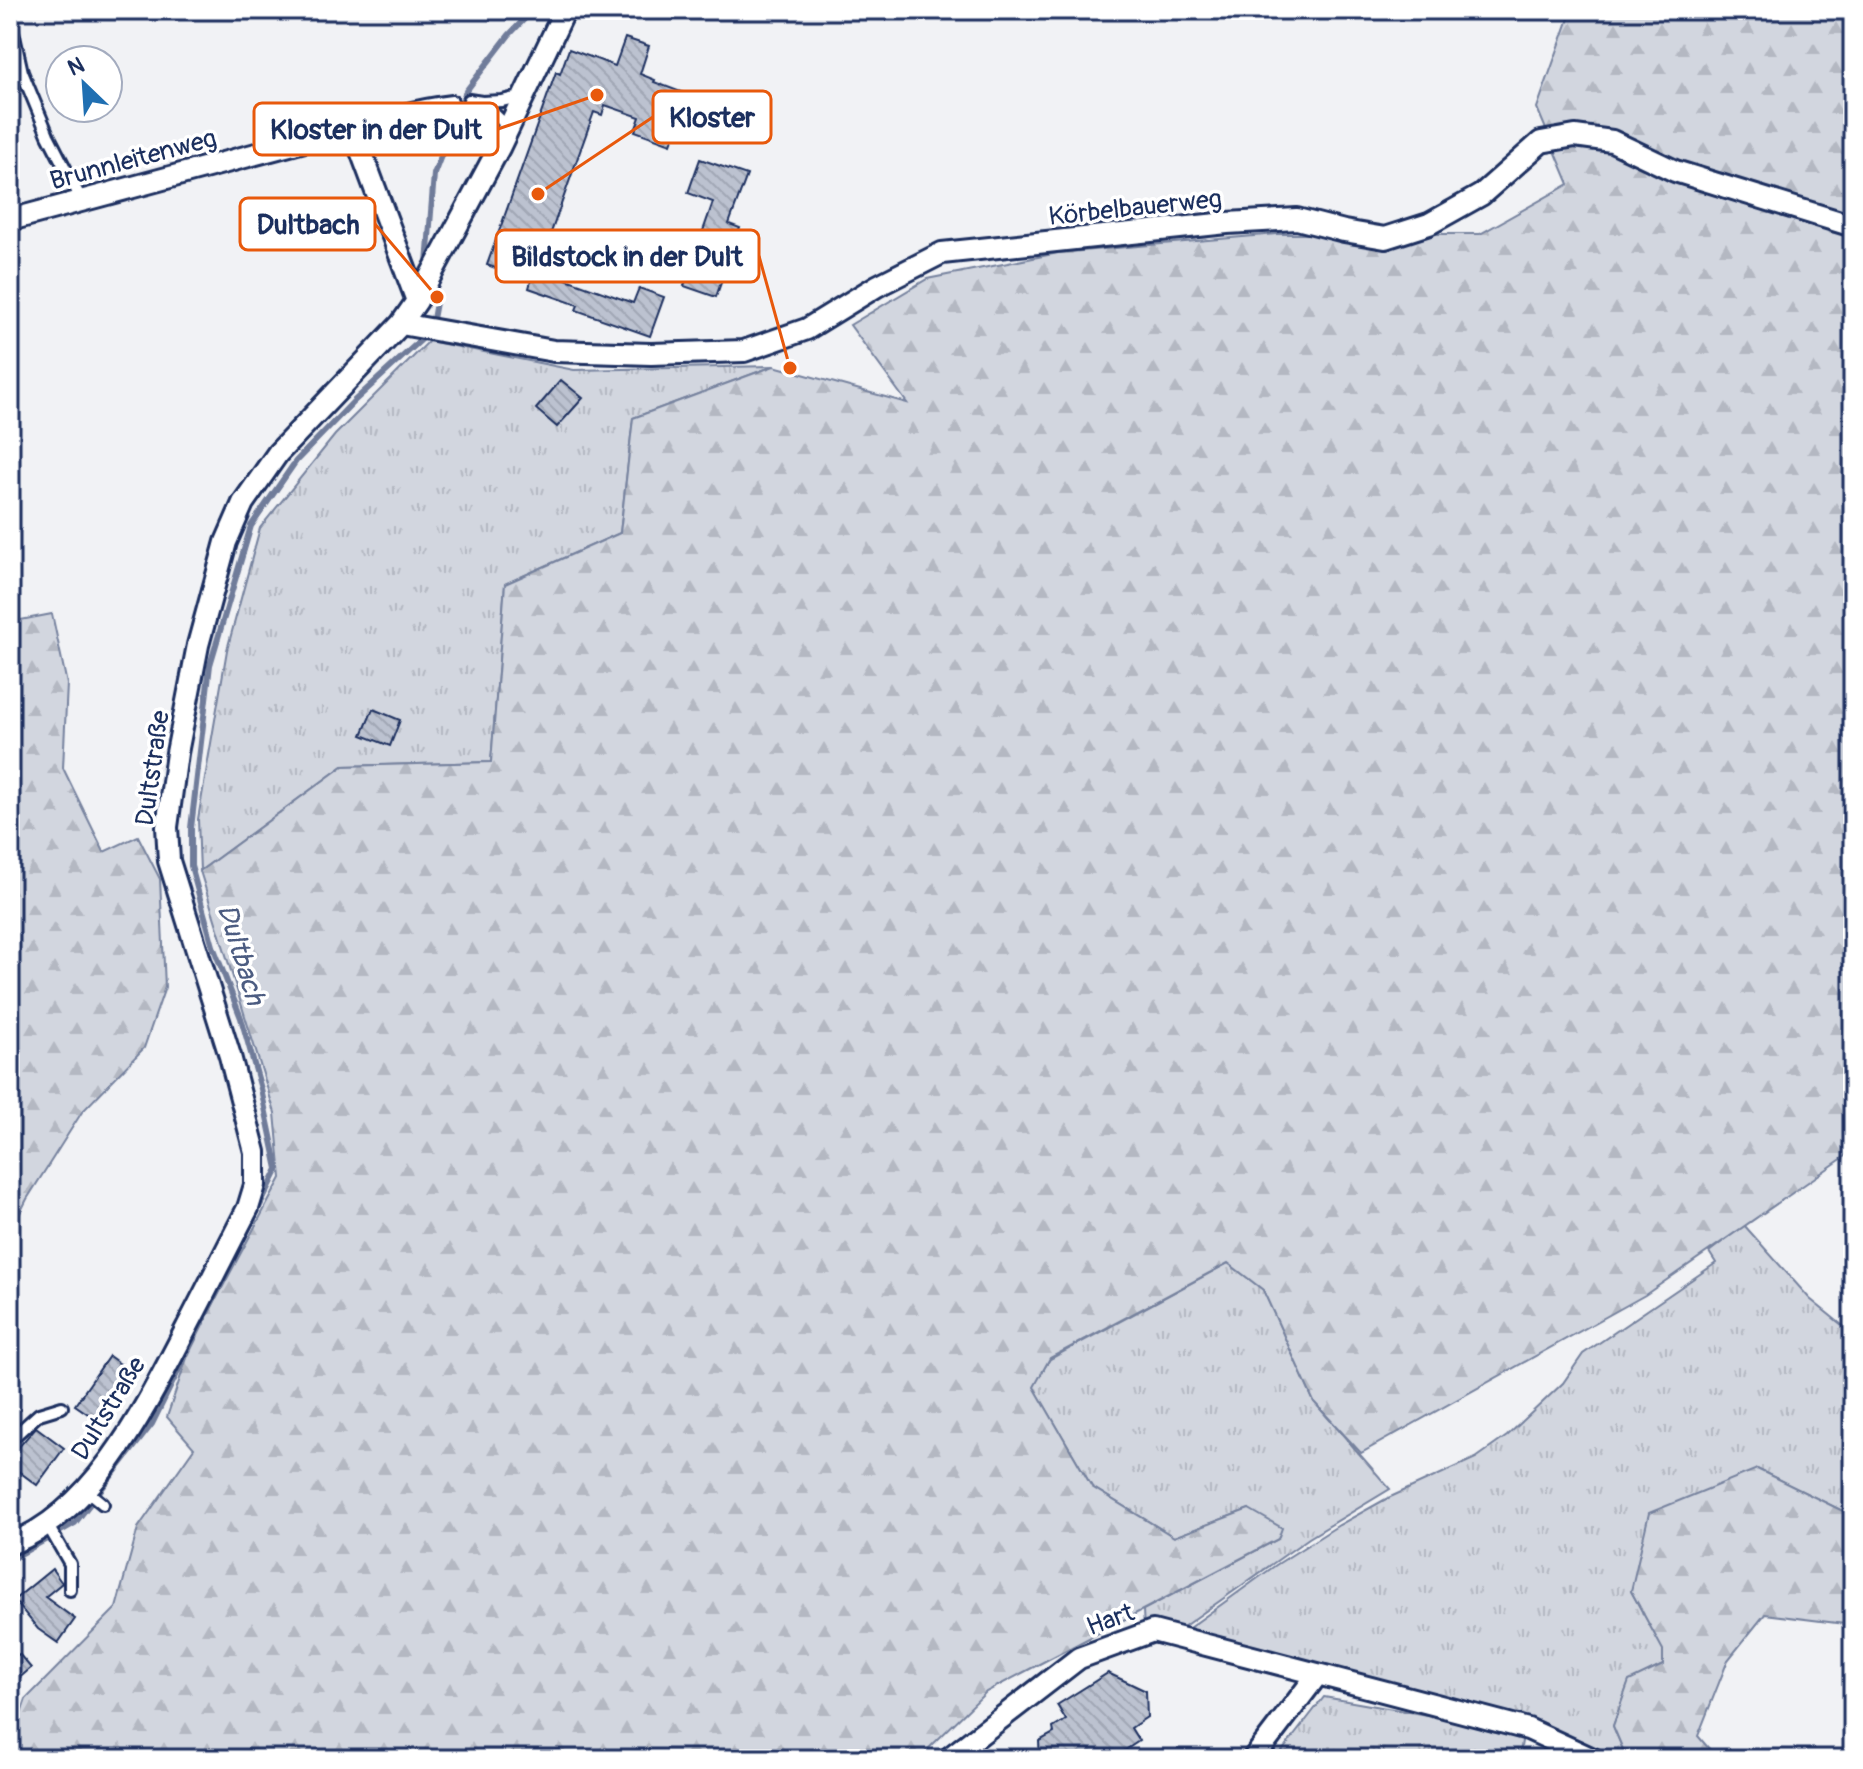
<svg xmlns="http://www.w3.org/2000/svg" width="1863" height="1769" font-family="Pangolin,sans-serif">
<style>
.grass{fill:url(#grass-tufts);stroke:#76829e;stroke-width:2}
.forest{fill:url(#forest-firs);stroke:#76829e;stroke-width:2}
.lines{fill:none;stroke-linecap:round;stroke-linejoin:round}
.stream{stroke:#707c9a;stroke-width:6}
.building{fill:url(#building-back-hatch);stroke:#1b2f5e;stroke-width:2}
.lane-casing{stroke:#1b2f5e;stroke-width:16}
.street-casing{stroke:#1b2f5e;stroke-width:26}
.lane{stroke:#fff;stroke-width:10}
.street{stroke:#fff;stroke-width:20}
.labels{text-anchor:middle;stroke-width:7;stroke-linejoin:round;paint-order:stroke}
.street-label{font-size:26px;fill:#1b2f5e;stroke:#fff}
.water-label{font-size:28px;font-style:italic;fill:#4c5c81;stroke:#fff}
.leader{fill:none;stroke:#e8590c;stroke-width:3}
.callout-dot{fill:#e8590c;stroke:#fff;stroke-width:3}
.callout{fill:#fff;stroke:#e8590c;stroke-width:3}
.callout-label{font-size:28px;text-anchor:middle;font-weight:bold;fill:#1b2f5e}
</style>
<defs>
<pattern id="grass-tufts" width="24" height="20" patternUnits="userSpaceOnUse" patternTransform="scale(2)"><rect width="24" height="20" fill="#d2d6df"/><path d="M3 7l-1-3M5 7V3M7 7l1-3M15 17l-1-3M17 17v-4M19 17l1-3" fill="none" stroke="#b4b8c2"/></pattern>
<pattern id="forest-firs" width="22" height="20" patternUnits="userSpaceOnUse" patternTransform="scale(2)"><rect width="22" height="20" fill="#d2d6df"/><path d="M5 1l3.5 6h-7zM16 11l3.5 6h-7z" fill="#b4b8c2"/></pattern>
<pattern id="building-back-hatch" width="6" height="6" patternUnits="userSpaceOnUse" patternTransform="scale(2)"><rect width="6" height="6" fill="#bcc2d0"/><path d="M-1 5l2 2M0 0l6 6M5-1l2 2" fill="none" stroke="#a1a7b5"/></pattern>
</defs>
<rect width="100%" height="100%" fill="#f1f2f5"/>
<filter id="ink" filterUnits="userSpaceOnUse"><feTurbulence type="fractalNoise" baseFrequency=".0125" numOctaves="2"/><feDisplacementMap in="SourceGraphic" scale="16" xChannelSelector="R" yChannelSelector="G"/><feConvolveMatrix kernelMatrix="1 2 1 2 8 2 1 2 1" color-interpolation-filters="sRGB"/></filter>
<g filter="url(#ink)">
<path class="grass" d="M429,341l145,29 200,-4 -141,52 -13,115 -115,51 -14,178 -148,4 -143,105 -2,-52 29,-169 33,-122 75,-93z
M1744,1225l66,74 43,35v182l-96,-47 -126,122 33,59 -1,15 -34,17 -16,44 14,33h-12l-67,-30 -297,-77 -62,-24 87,-63 63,-40 47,-26 90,-41 31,-22 56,-53 20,-29 133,-91 -7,-11z
M1228,1263l35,26 51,113 76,87 -81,49 -136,96 -29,-4 -1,-20 135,-71 -29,-30 -75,28 -82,-50 -59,-101 17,-27z
M1324,1697l166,29 33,9 -4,24h-243z"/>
<path class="forest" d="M1572,10h281v1141l-208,144 -284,158 -47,-51 -51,-112 -35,-27 -178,95 -16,29 58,100 82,50 75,-28 33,19 -4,11 -292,153 -68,67h-908v-13l16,-47 90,-91 22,-80 56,-80 -27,-31 24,-71 90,-168 -6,-65 -75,-242 143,-105 148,-4 14,-178 115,-51 13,-115 141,-52 133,37 -57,-78 77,-46 131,-26 219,-19h203l89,-50 -32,-76z
M52,614l15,70 -4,84 41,84 34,-16 22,43 5,108 -21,61 -62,64 -55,87 -17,34v-611z
M1757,1469l96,47v109l-88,-11 -37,46 -30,76 20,23h-91l-14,-33 16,-45 34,-16v-15l-32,-59 18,-78z"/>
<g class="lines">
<path class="stream" d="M427,263l7,-89 32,-83 43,-56 24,-25
M433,319l4,-22
M10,1560l65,-37 77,-99 126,-255 -17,-80 -20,-71 -28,-72 -22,-80v-38l19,-163 41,-139 45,-65 58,-60 69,-63"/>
</g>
<path class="building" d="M625,38l24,8 -9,28 15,6 -1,2 35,13 -18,49 -36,-13 5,-14 -35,-12 -3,10 -8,-3 -47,132 28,10 -9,25 67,24 6,-15 25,9 -14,39 -74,-26 2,-5 -49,-17 2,-7 -44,-16 69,-193 4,2 9,-25 46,17z
M700,159l47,16 -18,49 11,4 -24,69 -32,-11 29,-84 -25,-9z
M561,380l22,18 -26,29 -21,-18z
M373,709l27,11 -10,26 -28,-11z
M109,1356l25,18 -34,48 -25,-17z
M36,1427l28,21 -27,37 -27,-20v-8z
M52,1569l10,14 -17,14 30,22 -17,24 -20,-14 -24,-29z
M19,1654l12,14 -21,18v-25z
M1108,1673l38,18 1,26 -16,11 8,13 -27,18h-72l-1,-18 15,-8 -1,-5 13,-8 -9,-15z"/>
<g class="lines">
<g class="lane-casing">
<path id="lane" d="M10,18l12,54 26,63 33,64
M469,100l13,2 26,25
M482,102l20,-1 21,-5
M355,135c26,-23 64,-30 97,-34
M10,1440l29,-26 23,-7
M86,1490l17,14
M47,1524l23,40v26"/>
</g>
<g class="street-casing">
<path id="street" d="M10,220l317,-85h28l62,166
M401,324l153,27 97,3 93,-3 63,-22 70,-43 65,-33 285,-30 70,-4 47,12 41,7 44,-14 52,-29 60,-53 34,-6 37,5 63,30 178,55
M10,1544c86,-33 136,-138 176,-215 21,-40 41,-81 62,-121l7,-23v-33l-25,-96 -61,-195 -2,-34 10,-74 21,-108 28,-103 17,-39 35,-50 123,-129 16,-23 83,-155 65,-136
M948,1759l131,-101 74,-27 375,98 65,30
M1253,1759l65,-85"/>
</g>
<use href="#lane" class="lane"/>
<use href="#street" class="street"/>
</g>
</g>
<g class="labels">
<g class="street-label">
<text transform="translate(133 159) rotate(-15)" y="9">Brunnleitenweg</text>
<text transform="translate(1135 207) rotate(-6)" y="9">Körbelbauerweg</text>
<text transform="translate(152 768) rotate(-82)" y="9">Dultstraße</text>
<text transform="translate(108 1408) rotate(-58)" y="9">Dultstraße</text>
<text transform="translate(1110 1619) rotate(-20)" y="9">Hart</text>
</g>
<g class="water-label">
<text transform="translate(242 954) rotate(73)" y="10">Dultbach</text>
</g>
</g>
<path class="leader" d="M538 194L653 117M597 95L498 129M437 297L375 224M790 368L759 256"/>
<g class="callout-dot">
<circle cx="538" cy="194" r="8"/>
<circle cx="597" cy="95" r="8"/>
<circle cx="437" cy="297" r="8"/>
<circle cx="790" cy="368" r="8"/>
</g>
<g class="callout">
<rect x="653" y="91" width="118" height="52" rx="8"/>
<rect x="254" y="103" width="244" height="52" rx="8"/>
<rect x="240" y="198" width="135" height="52" rx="8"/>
<rect x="496" y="230" width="263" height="52" rx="8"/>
</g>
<g class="callout-label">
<text x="712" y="127">Kloster</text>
<text x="376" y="139">Kloster in der Dult</text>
<text x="308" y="234">Dultbach</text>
<text x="627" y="266">Bildstock in der Dult</text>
</g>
<rect width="1863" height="1769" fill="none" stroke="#fff" stroke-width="40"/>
<rect x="20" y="20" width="1823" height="1729" fill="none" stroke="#1b2f5e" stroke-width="3" filter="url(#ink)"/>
<g transform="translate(84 84) rotate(335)"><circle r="38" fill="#ffffff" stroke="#a4acbf" stroke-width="2"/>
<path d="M0-6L14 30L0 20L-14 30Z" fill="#1f6fb2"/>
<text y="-12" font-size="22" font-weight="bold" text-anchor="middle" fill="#1b2f5e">N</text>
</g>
</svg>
